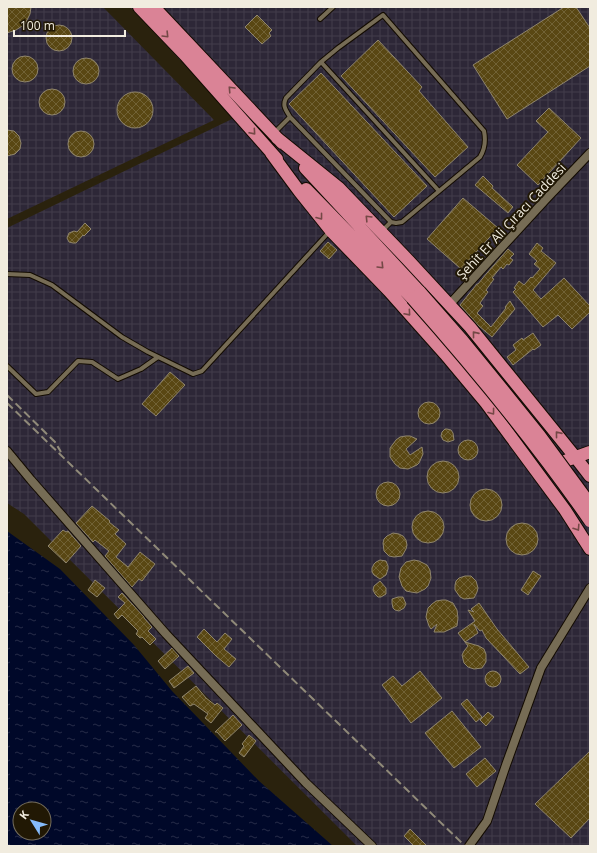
<svg xmlns="http://www.w3.org/2000/svg" width="597" height="853" font-family="'Open Sans',sans-serif">
<style>
.industrial{fill:url(#industrial-grid)}
.water{fill:url(#water-ripples);fill-rule:evenodd}
.building{fill:url(#building-cross-hatch);stroke:#8f856d}
.lines{fill:none;stroke-linecap:round;stroke-linejoin:round}
.lane-casing{stroke:#130b00;stroke-width:6}
.street-casing{stroke:#130b00;stroke-width:10}
.highway-casing{stroke:#130b00;stroke-width:14}
.lane{stroke:#766c55;stroke-width:4}
.street{stroke:#766c55;stroke-width:8}
.highway{stroke:#da8396;stroke-width:12}
.rail{stroke:#908a79;stroke-width:2;stroke-dasharray:8 4;stroke-linecap:butt}
.highway-bridge-casing{stroke:#130b00;stroke-width:14;stroke-linecap:butt}
.highway-bridge{stroke:#da8396;stroke-width:12}
.oneway{stroke:#744846}
.labels{text-anchor:middle;stroke-width:4;stroke-linejoin:round;paint-order:stroke}
.street-label{font-size:13px;fill:#f1ecdf;stroke:#211804}
</style>
<defs>
<pattern id="industrial-grid" width="8" height="8" patternUnits="userSpaceOnUse"><rect width="8" height="8" fill="#2d2737"/><path d="M0 4h8M4 0v8" fill="none" stroke="#423c4a"/></pattern>
<pattern id="water-ripples" width="26" height="14" patternUnits="userSpaceOnUse"><rect width="26" height="14" fill="#000829"/><path d="M2 4q2-2 4 0t4 0M15 11q2-2 4 0t4 0" fill="none" stroke="#262c48"/></pattern>
<pattern id="building-cross-hatch" width="8" height="8" patternUnits="userSpaceOnUse"><rect width="8" height="8" fill="#594713"/><path d="M0 0l8 8M0 8l8-8" fill="none" stroke="#716235"/></pattern>
</defs>
<rect width="100%" height="100%" fill="#2a220d"/>
<path class="industrial" d="M7,7h96l111,113 -207,99z
M130,7h460v839h-233l-333,-332 -17,-11v-275l227,-110 -82,-88z"/>
<path class="water" d="M7,531l53,38 74,76 38,46 87,90 74,65h-326zM20,809h24v24h-24z"/>
<path class="building" d="M7,7h24l-1,7 -5,10 -9,6 -9,3z
M564,7h12l14,21v38l-83,53 -34,-54z
M257,15l15,15 -3,3 2,3 -9,8 -17,-17z
M46 38a13 13 0 1 1 26 0a13 13 0 1 1-26 0Z
M378,40l44,47 -3,4 49,56 -33,30 -94,-101z
M12 69a13 13 0 1 1 26 0a13 13 0 1 1-26 0Z
M73 71a13 13 0 1 1 26 0a13 13 0 1 1-26 0Z
M321,73l106,113 -33,31 -105,-113z
M39 102a13 13 0 1 1 26 0a13 13 0 1 1-26 0Z
M117 110a18 18 0 1 1 36 0a18 18 0 1 1-36 0Z
M549,108l32,30 -43,47 -21,-20 31,-33 -12,-11z
M7,130l7,1 5,5 2,7 -1,6 -5,5 -8,2z
M68 144a13 13 0 1 1 26 0a13 13 0 1 1-26 0Z
M483,176l10,10 -1,2 21,19 -5,6 -33,-28z
M463,198l35,30 -37,41 -34,-30z
M85,223l6,6 -7,7 -1,-1 -7,8h-3l-4,-1 -2,-4 2,-5 5,-2 3,1z
M328,242l9,8 -8,9 -9,-8z
M537,243l6,5 -2,3 15,12 -23,27 8,9 23,-21 26,28v6l-18,17 -14,-14 -15,12 -30,-35 3,-3 -2,-1 5,-7 5,4 7,-8 1,1 8,-9 -6,-5 3,-3 -8,-7z
M508,249l6,5 -4,4 3,2 -4,5 -2,-1 -4,5 -2,-2 -9,11 2,1 -8,11 2,2 -8,11 3,3 -6,7 14,14 15,-19 -1,-1 5,-6 5,8 -23,28 -13,-11 -19,-21 17,-21h1l9,-11z
M533,333l8,12 -7,5 -1,-1 -20,16 -6,-8 9,-7 -3,-5 9,-7 1,2z
M170,372l15,13 -29,31 -14,-12z
M418 413a11 11 0 1 1 22 0a11 11 0 1 1-22 0Z
M445,429h2l4,1 2,3 1,7 -6,2 -5,-2 -2,-4 1,-4z
M406,436h4l7,3 -11,10 4,6 12,-8 1,7 -4,9 -2,2 -9,4 -8,-1 -5,-4 -5,-7v-9l6,-8 4,-3z
M458 450a10 10 0 1 1 20 0a10 10 0 1 1-20 0Z
M427 477a16 16 0 1 1 32 0a16 16 0 1 1-32 0Z
M376 494a12 12 0 1 1 24 0a12 12 0 1 1-24 0Z
M470 505a16 16 0 1 1 32 0a16 16 0 1 1-32 0Z
M92,506l18,15 -1,1 10,8 -4,4 11,10 -10,13 12,10 12,-15 15,12 -13,17 -3,-2 -7,8 -27,-31 4,-5 -14,-11 -2,2 -17,-19z
M412 527a16 16 0 1 1 32 0a16 16 0 1 1-32 0Z
M506 539a16 16 0 1 1 32 0a16 16 0 1 1-32 0Z
M63,530l3,2 2,-1 13,15 -15,17 -18,-17z
M393,533l6,1 4,2 3,4 1,5 -1,4 -4,7 -8,1 -5,-1 -5,-5 -1,-8 1,-4 3,-3z
M380,560l6,1 2,5v3l-2,6 -6,4 -6,-4 -2,-3v-4l2,-4 2,-2z
M414,560l5,1 8,4 3,5 1,8 -3,8 -3,3 -8,4 -6,-1 -5,-1 -4,-5 -3,-9 2,-9 5,-6z
M533,571l8,5 -13,19 -7,-5z
M465,576h6l5,5 2,7 -1,4 -3,6 -10,1 -4,-2 -5,-7v-5l1,-4 3,-3z
M95,580l10,8 -8,9 -9,-7z
M380,581l6,7v6l-5,3h-3l-3,-3 -2,-4 1,-4z
M122,593l22,24v1l8,9 -4,4 8,8 -6,6 -8,-8 -2,1 -4,-4 2,-3 -16,-16 -4,4 -4,-5 11,-11 -7,-6z
M398,597h5l3,7 -2,4 -5,3 -4,-1 -2,-2 -1,-5v-4z
M442,600h4l7,3 4,7 1,8 -1,8 -13,6h-10l3,-8 -6,5 -2,-3 -3,-9 1,-5 1,-4 4,-4 4,-3z
M479,603l18,26 32,38 -9,7 -34,-36 -4,-8 -2,1 -6,-7 4,9 -13,9 14,4 5,3 2,5v8l-4,6 -8,1 -6,-2 -4,-4 -2,-8 2,-4 4,-5 -10,-13 17,-12 -7,-11 6,2 -3,-3z
M204,629l13,13 8,-9 7,6 -8,10 12,10 -7,8 -13,-11 -19,-19z
M172,648l7,8 -14,13 -7,-8z
M188,666l6,7 -20,15 -5,-7z
M485 679a8 8 0 1 1 16 0a8 8 0 1 1-16 0Z
M420,671l22,27 -31,25 -29,-38 11,-9 9,10z
M196,686l10,12 9,7 2,-2 6,5 -12,15 -6,-5 3,-4 -14,-10 -4,2 -8,-9z
M467,699l15,18 -6,5 -15,-18z
M452,711l29,36 -27,21 -29,-35z
M488,712l6,5 -8,9 -6,-6z
M233,715l9,10 -17,16 -8,-9h-2z
M249,735l7,6 -12,16 -5,-4 5,-7 -2,-2z
M590,751v67l-19,20 -36,-34z
M485,758l11,13 -19,16 -11,-13z
M410,829l17,17h-13l-10,-10z"/>
<g class="lines">
<g class="lane-casing">
<path id="lane" d="M320,19l13,-12
M321,62l118,129
M290,117c-4,-7 -8,-11 -4,-19l35,-36 17,-14 45,-33 101,116c2,10 1,18 -4,26l-78,65 -6,1 -5,-1
M274,133l16,-16 101,105 -9,9
M7,274l23,1 22,10 70,52 26,15 45,22 9,-3 128,-140
M7,366l29,28 12,-2 30,-31 14,1 26,17 23,-10 17,-12"/>
</g>
<g class="street-casing">
<path id="street" d="M449,305l98,-107 43,-45
M7,451l24,29 135,154 140,149 66,63
M469,846l18,-25 19,-56 35,-97 49,-80"/>
</g>
<g class="highway-casing">
<path id="highway" d="M139,7l46,48 92,104
M154,7l128,136
M277,138l62,50 69,72 62,67 106,131 14,18
M271,153l28,38 32,40 58,60 56,63 41,49 79,107 25,39
M305,168l115,124
M306,189l106,109
M554,470l11,-9 25,-9"/>
</g>
<use href="#lane" class="lane"/>
<use href="#street" class="street"/>
<use href="#highway" class="highway"/>
<path class="rail" d="M7,395l48,47 6,10
M7,403l458,443"/>
<g class="highway-bridge-casing">
<path id="highway-bridge" d="M420,292l43,49 40,49 37,46 50,68
M412,298c63,71 124,145 178,223"/>
</g>
<use href="#highway-bridge" class="highway-bridge"/>
</g>
<defs><path id="oneway-chevron" d="M-2-3.5L2.5 0L-2 3.5" fill="none" stroke-width="1.6" stroke-linecap="round" stroke-linejoin="round"/></defs>
<g class="oneway">
<use href="#oneway-chevron" transform="translate(166 35) rotate(46)"/>
<use href="#oneway-chevron" transform="translate(231 89) rotate(-133)"/>
<use href="#oneway-chevron" transform="translate(253 132) rotate(49)"/>
<use href="#oneway-chevron" transform="translate(320 217) rotate(52)"/>
<use href="#oneway-chevron" transform="translate(368 218) rotate(-134)"/>
<use href="#oneway-chevron" transform="translate(381 266) rotate(46)"/>
<use href="#oneway-chevron" transform="translate(408 313) rotate(49)"/>
<use href="#oneway-chevron" transform="translate(475 334) rotate(-129)"/>
<use href="#oneway-chevron" transform="translate(492 412) rotate(53)"/>
<use href="#oneway-chevron" transform="translate(558 434) rotate(-129)"/>
<use href="#oneway-chevron" transform="translate(577 528) rotate(57)"/>
</g>
<g class="labels">
<g class="street-label">
<text transform="translate(511 221) rotate(-47)" y="5">Şehit Er Ali Çıracı Caddesi</text>
</g>
</g>
<rect width="597" height="853" fill="none" stroke="#f1ecdf" stroke-width="16"/>
<g transform="translate(32 821) rotate(307)"><circle r="19" fill="#211804" stroke="#746d5c"/>
<path d="M0-3L7 15L0 10L-7 15Z" fill="#85bbfb"/>
<text y="-6" font-size="11" font-weight="bold" text-anchor="middle" fill="#f1ecdf">K</text>
</g>
<path d="M14 30v6h111v-6" fill="none" stroke="#f1ecdf" stroke-width="2"/>
<text x="20" y="30" font-size="12" fill="#f1ecdf" stroke="#211804" stroke-width="3" paint-order="stroke">100 m</text>
</svg>
